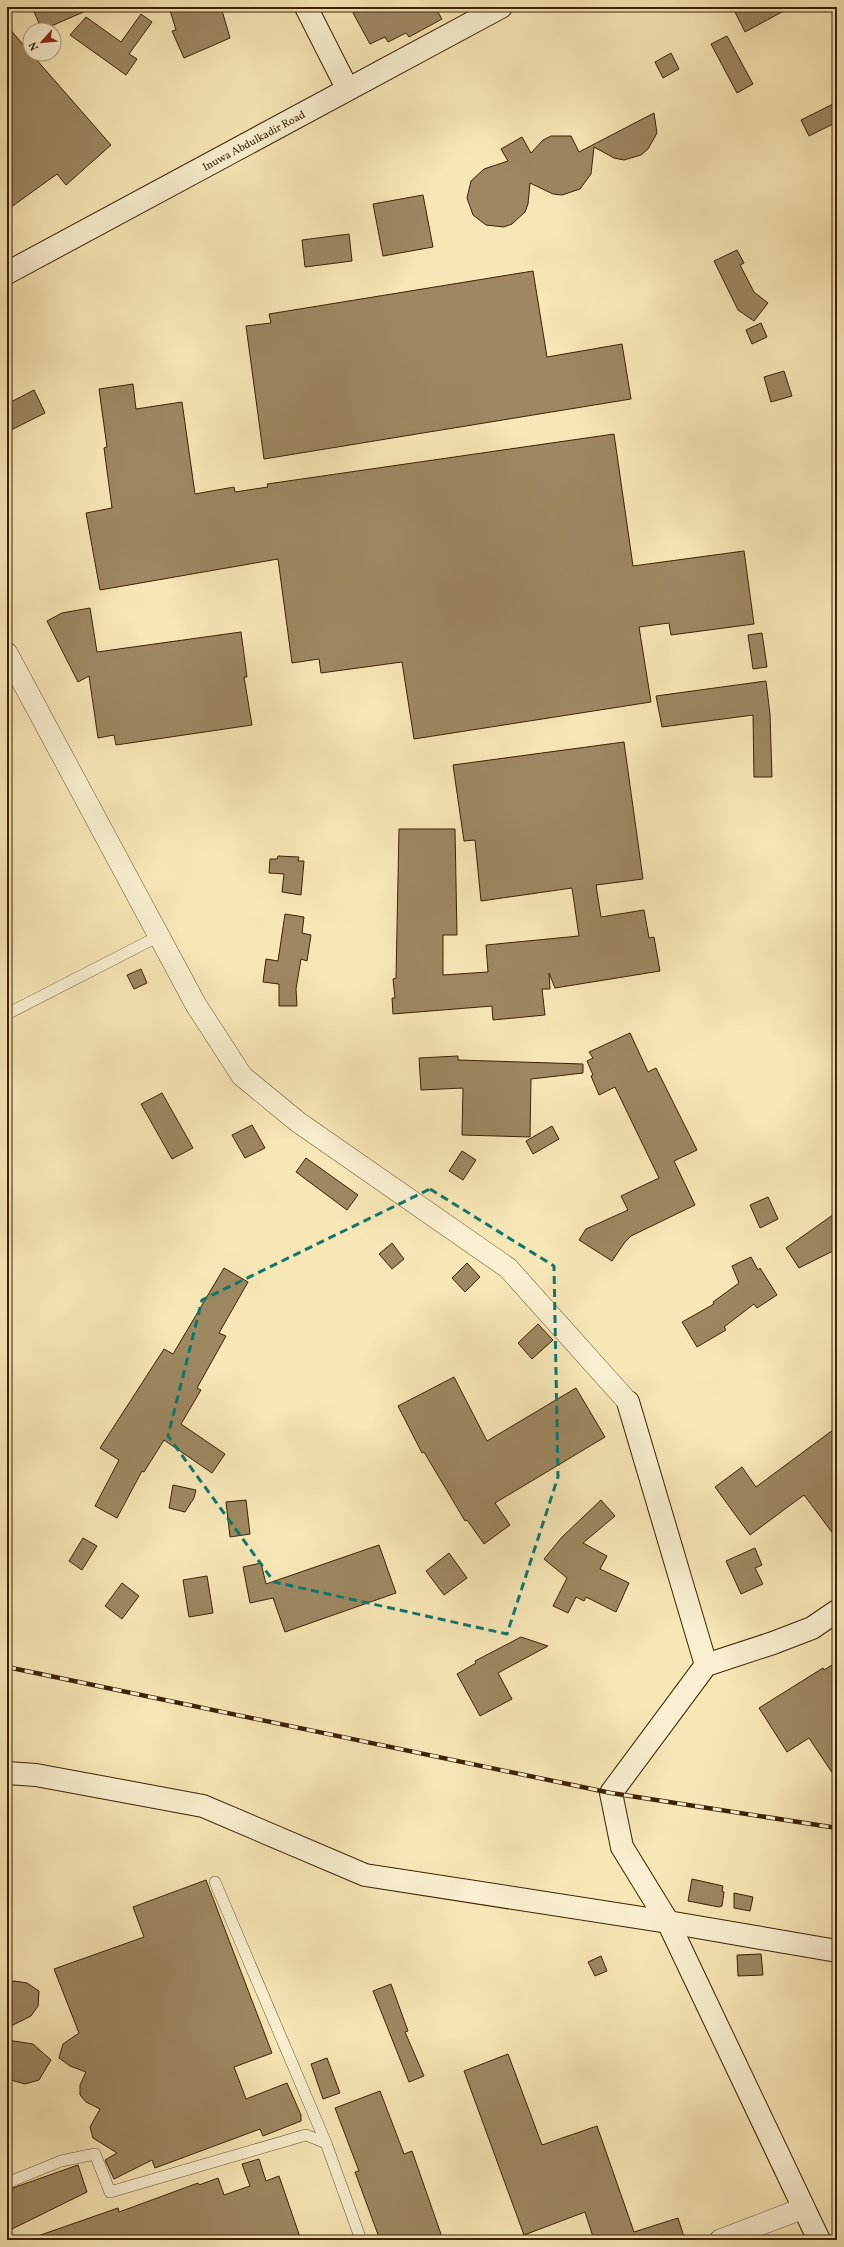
<svg xmlns="http://www.w3.org/2000/svg" width="844" height="2247" font-family="Vollkorn,serif">
<style>
.building{fill:#9d8861;stroke:#3b2204}
.lines{fill:none;stroke-linecap:round;stroke-linejoin:round}
.lane-casing{stroke:#6a5330;stroke-width:12}
.street-casing{stroke:#6a5330;stroke-width:22}
.secondary-casing{stroke:#3b2204;stroke-width:24}
.lane{stroke:#faefd0;stroke-width:11}
.street{stroke:#faefd0;stroke-width:21}
.secondary{stroke:#faefd0;stroke-width:22}
.rail-casing{stroke:#3b2204;stroke-width:4.5}
.rail{stroke:#faefd0;stroke-width:3;stroke-dasharray:9;stroke-linecap:butt}
.marked{fill:none;stroke:#0f766e;stroke-width:3;stroke-dasharray:8 5;stroke-linejoin:round}
.labels{text-anchor:middle;stroke-width:3.5;stroke-linejoin:round;paint-order:stroke}
.street-label{font-size:11px;fill:#3b2204;stroke:#faefd0}
</style>
<rect width="100%" height="100%" fill="#f7e7b6"/>
<filter id="stains"><feTurbulence type="fractalNoise" baseFrequency=".005" numOctaves="4"/><feColorMatrix values="0 0 0 0 .2 0 0 0 0 .09 0 0 0 0 .02 0 0 0 .5 -.17"/></filter>
<radialGradient id="worn" r=".72"><stop offset=".6" stop-color="#630" stop-opacity="0"/><stop offset="1" stop-color="#630" stop-opacity=".3"/></radialGradient>
<path class="building" d="M32,7h63l-53,23z
M169,7h52l9,31 -46,20 -12,-27 4,-1z
M365,7h70l7,12 -33,18 -3,-4 -18,9 -3,-5 -15,7 -17,-31z
M745,7h46l-46,25 -10,-20z
M141,14l11,8 -23,32 8,5 -11,16 -56,-40 16,-18 35,25z
M7,26l104,119 -45,40 -9,-11 -50,36z
M727,36l26,48 -16,9 -26,-49z
M671,53l8,16 -16,9 -8,-16z
M837,102v20l-28,14 -8,-16z
M654,113l3,20 -9,16 -7,6 -17,5 -10,-2 -20,-11 -3,27 -11,15 -18,6 -9,-1 -23,-11 -2,21 -3,8 -13,12 -8,3 -18,-2 -13,-10 -6,-17 4,-17 13,-12 24,-8 -7,-12 21,-12 9,16 12,-13 8,-4h20l8,16z
M423,195l10,52 -50,9 -10,-52z
M349,234l3,27 -47,6 -3,-27z
M737,250l7,13 -4,2 14,27 14,11 -14,18 -16,-11 -24,-49z
M533,271l14,86 75,-13 9,55 -367,60 -18,-133 25,-3 -2,-9z
M761,323l6,14 -15,7 -6,-14z
M784,371l8,25 -21,6 -7,-25z
M133,384l3,25 46,-7 13,92 39,-7 1,5 33,-5 -1,-3 347,-50 19,132 111,-15 10,73 -83,11 -2,-12 -30,4 12,75 -237,37 -12,-77 -81,11 -2,-14 -27,4 -14,-104 -178,31 -14,-77 26,-5 -8,-60 3,-1 -8,-58z
M34,390l11,23 -38,19v-28z
M90,608l7,44 144,-20 6,45h-3l8,48 -136,20 -2,-10 -16,3 -9,-62 -11,6 -31,-61 15,-8z
M762,633l5,34 -14,2 -5,-34z
M766,681l4,33 2,63h-18l-1,-62 -91,12 -6,-31z
M624,742l19,137 -47,6 5,32 43,-7 5,28 5,-1 6,34 -105,17 -6,-15 1,16h-8l3,26 -52,5 -1,-14 -99,8 -1,-16h3l-2,-19 3,-1 3,-149h56l2,106h-14v40l45,-3 -2,-27 93,-9 -7,-48 -91,13 -6,-61 -11,1 -11,-76z
M278,856l21,1 -1,4h6l-3,34 -19,-3 2,-18 -15,-1 1,-14h7z
M285,914l19,3 -2,16 9,2 -4,26 -6,-2 -5,30 1,17h-18v-22l-16,-2 3,-23 12,2z
M141,969l6,14 -13,6 -7,-14z
M630,1033l18,39 8,-4 41,82 -23,11 21,44 -64,31 -6,6 -13,19 -33,-21 7,-11 42,-19 -7,-14 38,-18 -44,-91 -16,8 -8,-19 2,-1 -6,-14 6,-3 -4,-6z
M458,1056v4l125,4v9l-52,6 -1,58 -68,-2 1,-47 -42,2 -2,-32z
M162,1093l31,55 -21,11 -31,-55z
M252,1125l13,23 -20,10 -13,-23z
M552,1126l7,13 -26,15 -7,-13z
M462,1151l14,9 -13,20 -14,-9z
M306,1158l52,37 -11,15 -51,-38z
M768,1197l10,22 -18,9 -10,-23z
M837,1212v37l-38,19 -13,-20z
M392,1243l12,16 -12,10 -13,-15z
M751,1257l7,13 2,-2 17,27 -20,13 -3,-4 -30,23 2,3 -29,17 -15,-25 32,-18 -1,-2 26,-19 -7,-17z
M467,1263l13,14 -15,15 -13,-14z
M224,1268l24,14 -29,51 7,3 -29,52 4,2 -20,34 44,30 -13,19 -48,-33 -20,32 -2,-1 -25,47 -22,-12 24,-46 -19,-12 64,-99 9,5z
M538,1324l15,16 -21,19 -14,-16z
M454,1377l33,64 89,-53 29,49 -110,66 15,22 -26,19 -17,-24 -2,1 -41,-69 -2,1 -24,-47z
M837,1427v112l-33,-44 -54,40 -35,-48 27,-20 14,20z
M173,1485l23,5 -2,8 -9,14 -16,-4z
M246,1500l4,34 -20,3 -4,-35z
M601,1500l14,16 -32,27 24,13 -7,13 29,14 -13,29 -30,-15 -2,4 -8,-4 -8,16 -15,-7 14,-28 -23,-19 18,-22z
M83,1538l14,8 -15,24 -13,-9z
M379,1545l17,48 -111,39 -12,-34 -23,5 -7,-36 18,-4 5,21z
M755,1548l7,17 -7,3 8,16 -22,10 -15,-33z
M449,1553l18,25 -23,17 -18,-24z
M207,1576l6,37 -24,4 -6,-37z
M122,1583l17,13 -17,23 -17,-13z
M521,1637l27,9 -50,27 14,26 -32,17 -23,-42 19,-11 -1,-2z
M837,1662v118l-28,-42 -22,14 -28,-44 64,-40 1,2z
M692,1879l31,7 -1,5 2,1 -2,14 -3,1 -31,-6z
M206,1880l66,173 -38,14 12,32 41,-16 14,32v6l-38,15 -3,-7 -105,39 -3,-8 -38,19 -9,-19 12,-7 -24,-15 -3,-11 10,-18 -14,-7 -6,-7v-10l6,-13 -16,-6 -11,-8 4,-14 16,-11 -25,-64 90,-32 -11,-30z
M734,1893l19,4 -3,14 -16,-3z
M761,1954l2,21 -25,1 -1,-21z
M601,1956l6,15 -12,5 -7,-14z
M14,1981l13,2 12,8 -1,15 -7,10 -24,12v-44z
M391,1984l17,47 -3,1 19,44 -15,6 -36,-91z
M7,2040l26,4 18,16 -12,20 -14,4 -18,-5z
M508,2054l34,91 55,-19 37,106 44,-14 7,22h-91l-9,-28 -61,23 -60,-164z
M327,2058l13,35 -17,6 -12,-35z
M380,2091l24,63 8,-3 31,89h-63l-25,-68 4,-1 -24,-63z
M259,2159l7,22 13,-5 22,64h-268l-1,-2 86,-30 1,4 79,-29 1,2 19,-7 6,17 26,-9 -8,-22z
M78,2165l9,27 -75,37 -5,-13v-26z"/>
<g class="lines">
<g class="lane-casing">
<path id="lane" d="M7,1014l152,-78
M215,1882l111,261 35,97
M7,2183l54,-22 34,-7 15,38 196,-57 20,8"/>
</g>
<g class="street-casing">
<path id="street" d="M7,653l189,352 46,71 56,46 210,146 120,134
M720,2240l84,-32"/>
</g>
<g class="secondary-casing">
<g id="secondary">
<path d="M306,7l41,81"/>
<path id="s1" d="M7,273l494,-266"/>
<path d="M628,1402l78,263"/>
<path d="M7,1773l29,2 167,31 162,69 303,47 169,29"/>
<path d="M819,2240l-151,-318 -46,-75 -11,-54 95,-128 67,-22 39,-15 25,-17"/>
</g>
</g>
<use href="#lane" class="lane"/>
<use href="#street" class="street"/>
<use href="#secondary" class="secondary"/>
<g class="rail-casing">
<path id="rail" d="M7,1667l604,126 226,35"/>
</g>
<use href="#rail" class="rail"/>
</g>
<path class="marked" d="M430,1189l124,77 4,211 -51,157 -233,-52 -106,-146 34,-136z"/>
<g class="labels">
<g class="street-label">
<text dy="4" stroke="none"><textPath href="#s1" startOffset="280">Inuwa Abdulkadir Road</textPath></text>
</g>
</g>
<rect width="844" height="2247" fill="none" stroke="#f7e7b6" stroke-width="24"/>
<rect x="8" y="8" width="828" height="2231" fill="none" stroke="#3b2204" stroke-width="2"/>
<rect x="12" y="12" width="820" height="2223" fill="none" stroke="#3b2204"/>
<g transform="translate(42 42) rotate(243)"><circle r="19" fill="#faefd0" stroke="#ae9d7e"/>
<path d="M0-3L7 15L0 10L-7 15Z" fill="#8f2418"/>
<text y="-6" font-size="11" font-weight="bold" text-anchor="middle" fill="#3b2204">N</text>
</g>
<rect width="100%" height="100%" filter="url(#stains)"/>
<rect width="100%" height="100%" fill="url(#worn)"/>
</svg>
